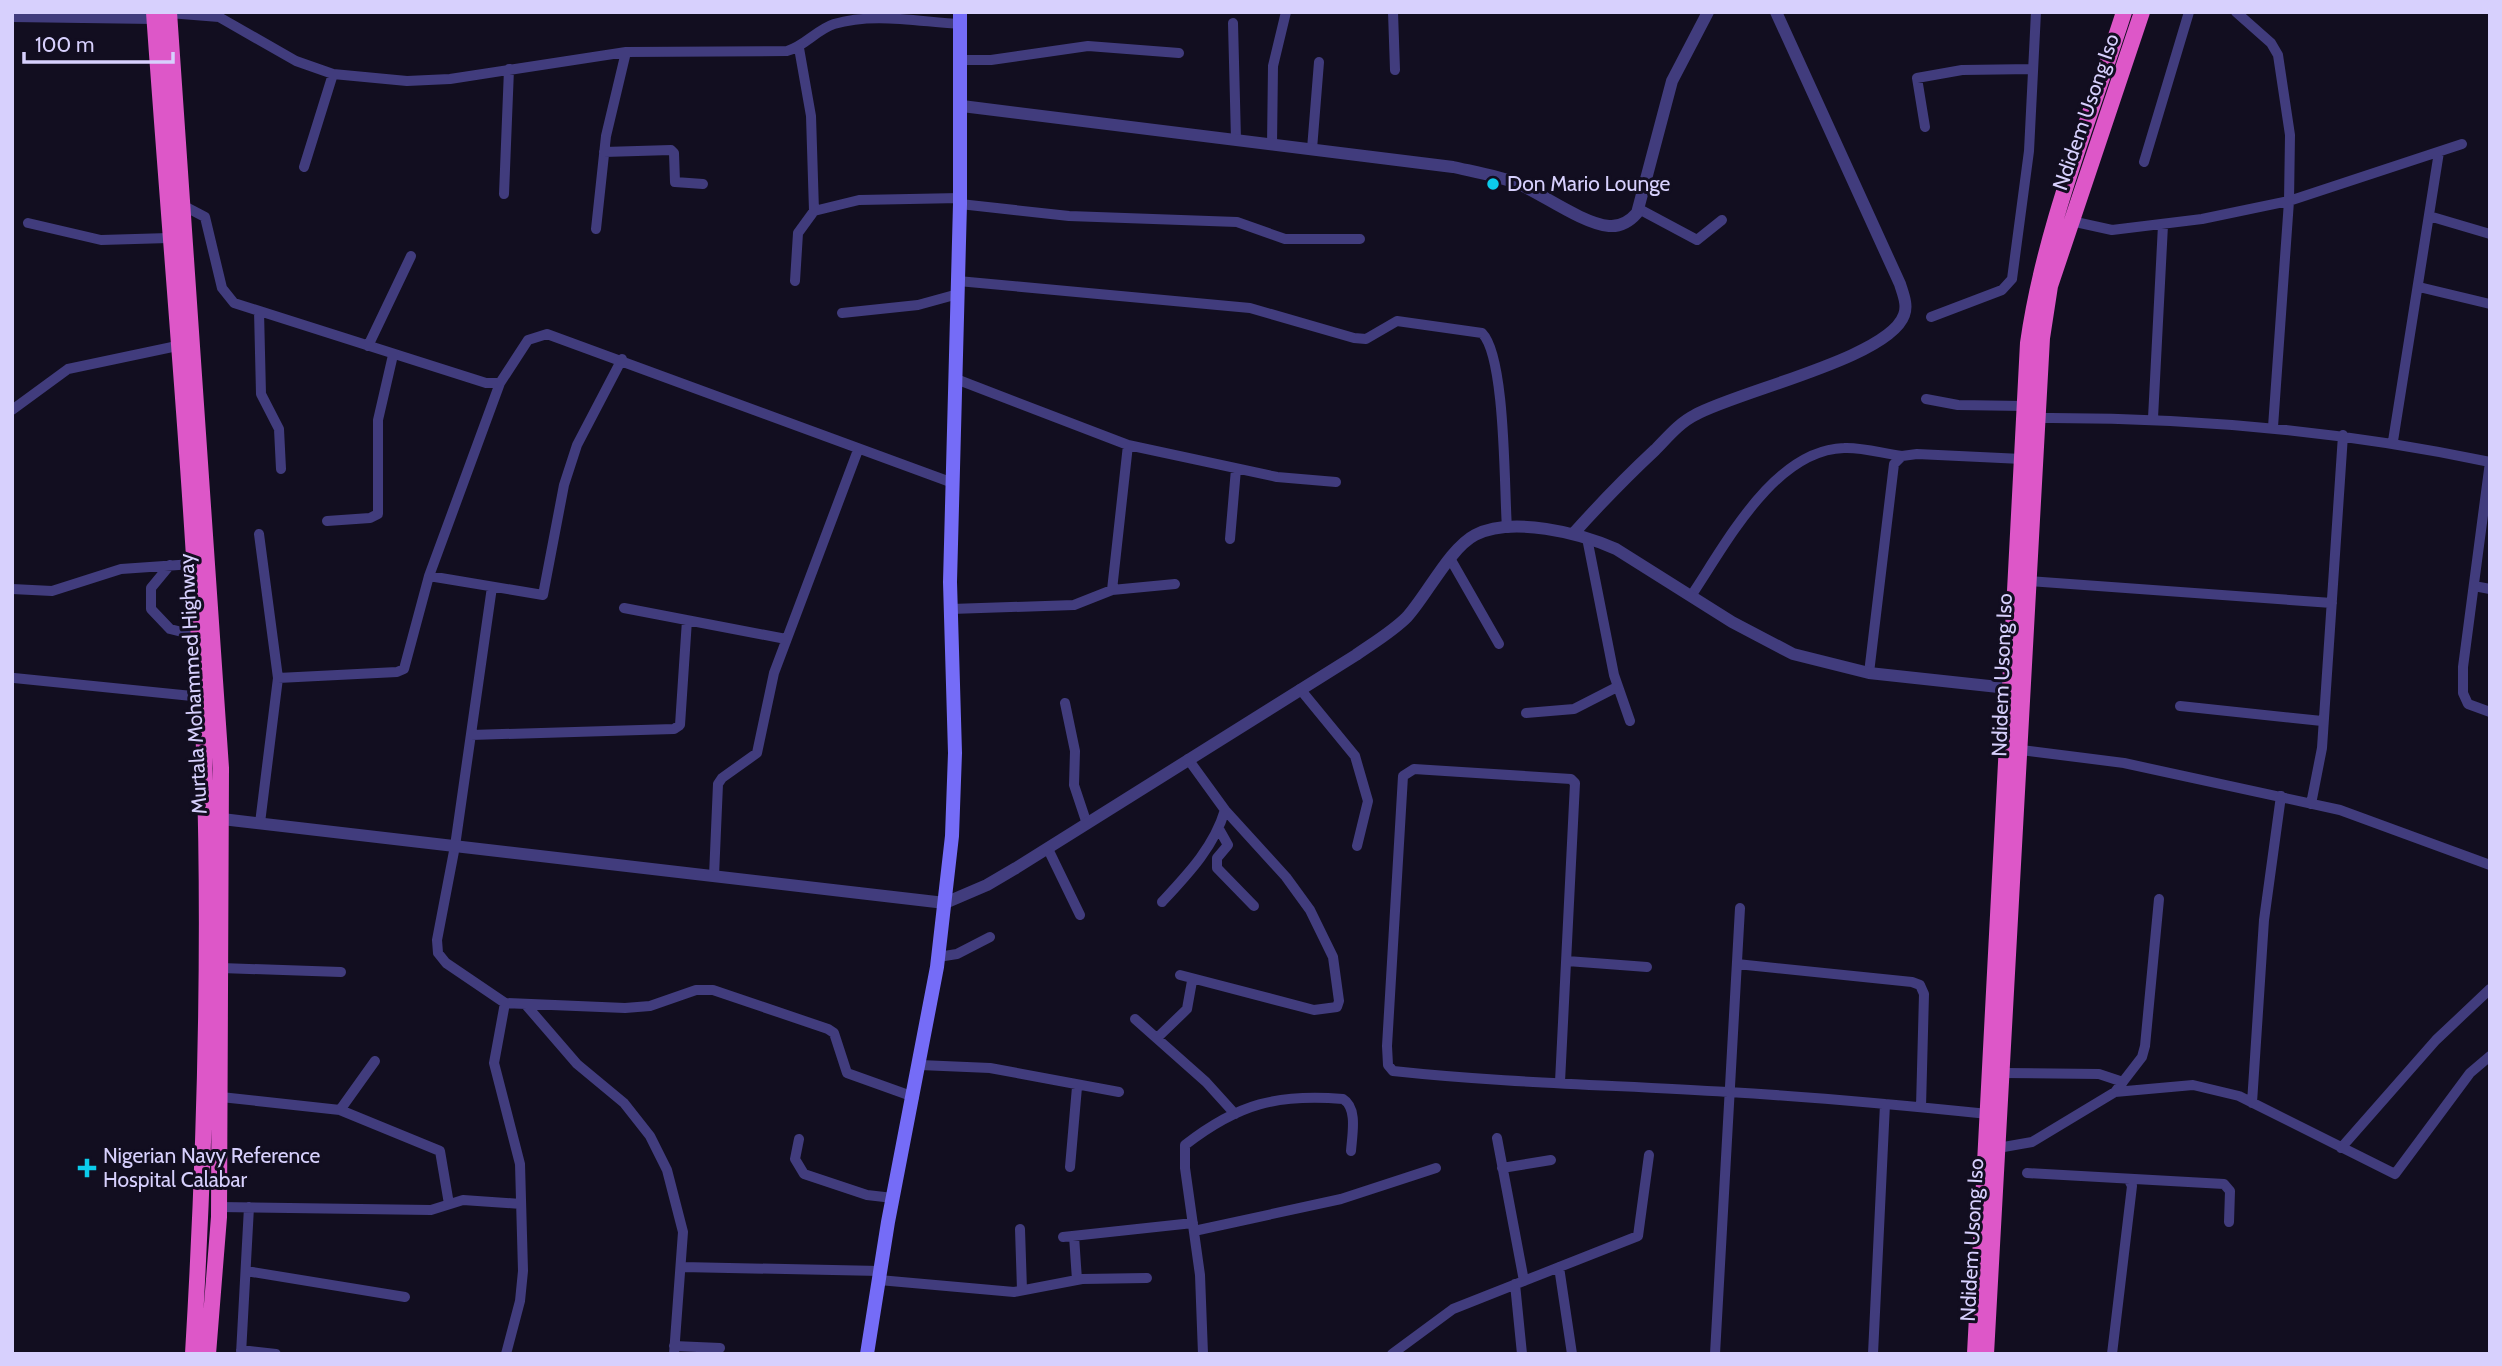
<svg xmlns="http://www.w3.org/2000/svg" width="2502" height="1366" font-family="Cabin,sans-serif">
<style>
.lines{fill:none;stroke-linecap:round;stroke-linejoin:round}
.minor{stroke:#413c7d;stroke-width:10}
.tertiary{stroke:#413c7d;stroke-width:12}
.secondary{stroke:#756cf7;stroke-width:14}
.trunk{stroke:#dd57c8;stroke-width:16}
.poi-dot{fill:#0cccec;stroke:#120e20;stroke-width:2.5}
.labels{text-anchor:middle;stroke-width:6;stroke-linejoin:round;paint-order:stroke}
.street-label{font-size:21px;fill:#d7d0fd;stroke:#120e20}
.poi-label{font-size:21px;fill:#d7d0fd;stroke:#120e20;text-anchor:start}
</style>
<rect width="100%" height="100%" fill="#120e20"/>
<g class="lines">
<path class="minor" d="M1393,12l2,58
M2236,12l35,31 7,12 12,80 -1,66 -16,226
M169,13l50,4 77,44 37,13 74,7 43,-2 176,-27 161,-1c18,-5 29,-21 47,-27 39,-12 86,-2 127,0
M12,17l142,2
M1233,23l3,117
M799,48l12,68 3,95
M962,60h29l97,-14 91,7
M1925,127l-8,-49 45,-8 71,-1
M1272,145l1,-79 13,-54
M1312,149l7,-87
M604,152l67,-2 3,3 1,29 28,2
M2144,162l45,-150
M304,167l29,-93
M504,194l5,-125
M960,204l109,12 168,6 48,17h75
M184,206l21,11 17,71 12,15 252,80h14l28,-43 19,-6 406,149
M1639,209l58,31 25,-20
M2429,216l61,18
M2071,221l41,9 90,-11 87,-18 173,-57
M28,223l73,17 68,-2
M596,229l10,-93 20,-84
M795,281l3,-48 16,-22 45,-11 101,-2
M958,281l292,27 104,30 12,1 31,-18 85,12c24,24 22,156 25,195
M2419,287l71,17
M259,311l2,83 18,35 2,40
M842,313l76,-8 40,-11
M1931,317l71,-27 10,-11 17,-128 7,-139
M368,346l43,-90
M956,379l172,66 149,32 59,5
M1926,399l32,6 66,1
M12,410l56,-41 109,-23
M2036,418c155,-1 303,12 454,44
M2153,418l10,-193
M2393,441l46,-289
M2490,462l-27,205v26l5,11 22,8
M327,521l43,-3 8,-4v-94l15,-65
M259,534l19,144 -18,145
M1587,538l27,137 16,46
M1230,539l6,-70
M1451,560l48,84
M170,565l-19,23v21l19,20 28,7
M429,576l114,19 21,-110 13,-40 45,-86
M2027,581l305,22
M2474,586l16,3
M492,587l-37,259 -18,94 1,13 8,10 59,40 120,5 25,-2 46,-16h17l115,39 6,4 13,40 67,24
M12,589l40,2 69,-22 72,-5
M1112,590l16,-145
M1691,596c35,-52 83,-146 153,-148 19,-1 40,6 58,8
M624,608l162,31
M951,609l123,-4 38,-15 63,-6
M1869,673l25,-209 8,-8 15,-2 105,5
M14,678l188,19
M278,678l119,-6 7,-3 25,-93 71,-193
M1300,689l55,67 13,45 -11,45
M1065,703l10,48 -1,34 13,39
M2180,706l142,15
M1526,713l48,-4 43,-22
M471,735l203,-6 6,-4 7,-105
M2021,750l103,13 216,47 150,55
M2311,804l11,-56 21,-313
M1219,829l9,16 -11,13v10l37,38
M1048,849l32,66
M714,876l4,-92 4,-6 35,-25 17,-80 84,-223
M1162,902c26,-28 52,-55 63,-92
M938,957l19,-3 33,-17
M1567,961l80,6
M1737,964l175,18 8,3 4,9 -3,113
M221,968l120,4
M1180,975l134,35 23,-3 2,-6 -6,-44 -23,-47 -24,-33 -61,-67 -37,-51
M505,1003l-11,60 26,101 3,107 -3,30 -14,53
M526,1005l51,59 47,39 26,33 17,34 16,62 -9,122
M1135,1019l71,63 29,32
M1157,1038l30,-29 5,-28
M920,1065l70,3 129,24
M2002,1073l97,1 24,8
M1560,1082l15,-299 -4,-4 -157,-10 -11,7 -16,270 1,19 5,6c111,12 223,14 335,21 87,5 173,13 260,22
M2115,1092l27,-35 3,-11 14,-147
M221,1097l119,13 100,41 9,53
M2252,1103l12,-183 17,-124
M340,1110l35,-49
M1497,1138l27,143
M799,1139l-4,20 9,15 63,21 26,3
M1998,1148l34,-6 83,-50 78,-7 46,11 156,78 75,-101 20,-17
M2341,1148l95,-108 54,-51
M1070,1167l7,-80
M1502,1168l49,-8
M2027,1173l197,11 6,7 -1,31
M219,1207l212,3 32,-10 58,4
M1020,1229l2,61
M1194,1231l147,-32 95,-31
M1074,1236l3,44
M1063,1237l130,-14
M682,1267l198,4
M1559,1267l13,87
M246,1271l159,26
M879,1280l135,12 68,-13 65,-1
M1515,1284l7,70
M674,1346l46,2
M241,1350l35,4
M241,1354l8,-147
M1203,1354l-3,-79 -15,-107v-23c54,-42 92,-51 158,-46 15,9 9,36 8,52
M1392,1354l61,-45 185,-73 11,-81
M1715,1354l25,-446
M1873,1354l12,-250
M2112,1354l20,-168 -3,-6"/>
<path class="tertiary" d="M962,106l491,61c22,5 47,9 68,18 24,11 63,39 88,41 12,1 21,-5 28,-13l35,-132 36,-69
M1573,534c26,-29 53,-57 82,-84 12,-12 24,-27 40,-35 43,-24 194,-57 209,-100 4,-10 -1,-21 -4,-31l-124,-272
M222,819l723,84 42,-18 29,-17 340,-213c17,-12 36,-23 51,-38 20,-22 43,-69 68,-82 37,-19 105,-2 141,14l116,73 61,32 76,19 148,16"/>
<path class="secondary" d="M867,1354l21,-132 49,-255 15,-131 3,-83 -5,-171 10,-378v-192"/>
<path class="trunk" d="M154,12c16,229 37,458 48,687 10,218 4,437 -9,655
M169,12l52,756 -2,449 -11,137
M1975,1354l53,-1011c16,-113 61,-222 96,-331
M1986,1354l56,-1016 8,-52 92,-274"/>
</g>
<g class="poi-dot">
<circle cx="1493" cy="184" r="7"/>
<path d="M83.5 1157.5h7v7h7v7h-7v7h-7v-7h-7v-7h7z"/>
</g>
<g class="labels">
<g class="street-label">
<text transform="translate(2086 112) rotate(-71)" y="7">Ndidem Usong Iso</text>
<text transform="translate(2002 675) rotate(-88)" y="7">Ndidem Usong Iso</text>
<text transform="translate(193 684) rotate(-93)" y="7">Murtala Mohammed Highway</text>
<text transform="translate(1972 1240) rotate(-87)" y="7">Ndidem Usong Iso</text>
</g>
<g class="poi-label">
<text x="1507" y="191">Don Mario Lounge</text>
<text x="103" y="1163">Nigerian Navy Reference<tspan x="103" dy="24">Hospital Calabar</tspan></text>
</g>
</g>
<rect width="2502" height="1366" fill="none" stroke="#d7d0fd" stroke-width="28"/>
<path d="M24 52v10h149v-10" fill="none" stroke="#d7d0fd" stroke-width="3.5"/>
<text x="35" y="52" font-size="21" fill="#d7d0fd" stroke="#120e20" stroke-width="5" paint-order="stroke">100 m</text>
</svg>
